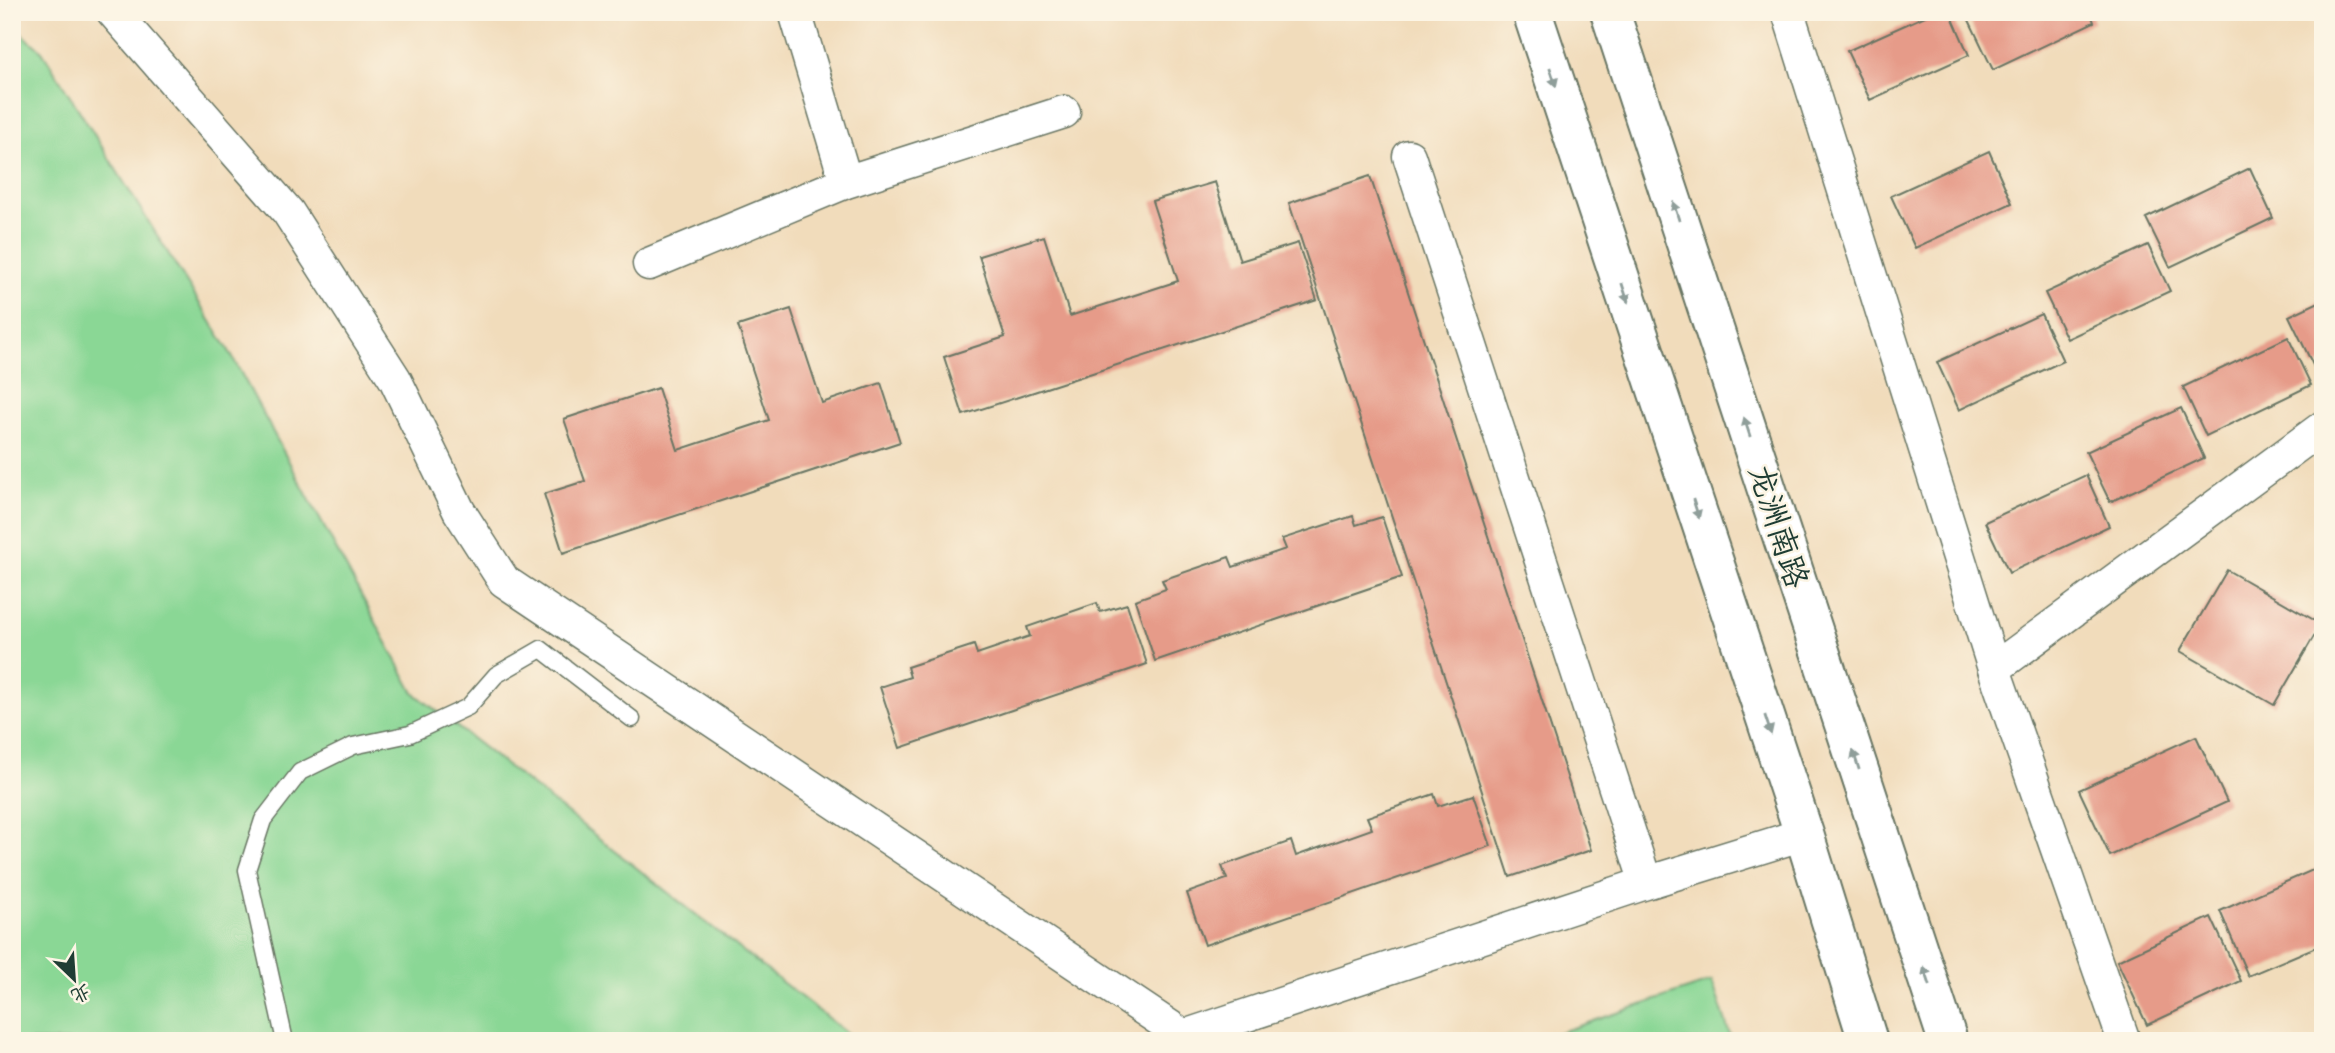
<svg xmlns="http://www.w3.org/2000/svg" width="2335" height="1053" font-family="'Indie Flower','LXGW WenKai TC',sans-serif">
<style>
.green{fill:#8ad795;stroke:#548a64;stroke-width:2}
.building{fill:#e69b89}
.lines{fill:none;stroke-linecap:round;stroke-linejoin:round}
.lane-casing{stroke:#687563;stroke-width:19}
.street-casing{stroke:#687563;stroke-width:35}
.secondary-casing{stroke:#687563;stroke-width:42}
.lane{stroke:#fff;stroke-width:16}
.street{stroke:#fff;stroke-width:32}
.secondary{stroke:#fff;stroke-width:38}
.oneway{fill:#8f9e9a}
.labels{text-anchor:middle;stroke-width:5;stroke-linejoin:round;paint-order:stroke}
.street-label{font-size:32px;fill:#1f3d34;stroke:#fcf5e5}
</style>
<rect width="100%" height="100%" fill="#fcf5e5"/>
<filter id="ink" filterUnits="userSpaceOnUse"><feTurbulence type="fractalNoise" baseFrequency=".0143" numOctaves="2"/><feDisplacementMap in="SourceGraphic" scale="14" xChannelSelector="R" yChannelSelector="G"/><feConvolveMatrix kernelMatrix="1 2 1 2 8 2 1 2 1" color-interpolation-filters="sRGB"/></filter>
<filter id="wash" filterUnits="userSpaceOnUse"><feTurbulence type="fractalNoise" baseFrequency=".00686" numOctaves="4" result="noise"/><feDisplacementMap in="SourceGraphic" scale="28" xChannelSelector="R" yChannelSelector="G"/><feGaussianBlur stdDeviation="1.57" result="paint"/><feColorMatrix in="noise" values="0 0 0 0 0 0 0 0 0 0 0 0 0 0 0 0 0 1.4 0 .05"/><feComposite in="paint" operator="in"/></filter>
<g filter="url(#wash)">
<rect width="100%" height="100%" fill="#f1dcbb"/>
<path class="green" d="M12,26l30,25 186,298 186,344 443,348h-845z
M1712,981l20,60h-198z"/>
<g id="blocks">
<path class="building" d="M1934,12h16l19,43 -99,45 -23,-49z
M1981,12h109l4,10 -101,48 -25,-52z
M1989,151l23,52 -97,45 -24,-52z
M2250,168l23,50 -103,49 -24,-49z
M1370,176l221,674 -81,27 -221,-674z
M1215,182l25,79 58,-18 19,57 -354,115 -19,-58 61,-20 -26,-81 65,-20 26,80 108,-35 -26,-80z
M2148,245l22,46 -103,48 -22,-46z
M2323,300v62l-9,5 -25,-51z
M791,309l31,94 59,-20 19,59 -337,111 -19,-59 41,-13 -21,-62 94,-31 20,62 91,-30 -31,-94z
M2041,314l22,47 -104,49 -22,-48z
M2288,337l23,48 -105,51 -23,-49z
M2181,408l23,50 -94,44 -24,-50z
M2086,475l23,51 -100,47 -24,-51z
M1353,516l3,9 26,-8 20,60 -247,84 -20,-61 31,-11 -4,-9 67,-23 4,10 53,-18 -4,-10z
M2227,570l94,54 -47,81 -94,-54z
M1097,603l3,9 27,-8 20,60 -247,84 -20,-61 30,-10 -3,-10 67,-22 3,9 53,-18 -3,-9z
M2196,736l31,66 -117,54 -31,-66z
M1434,794l4,12 35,-11 18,51 -286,99 -18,-52 40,-14 -5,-13 69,-25 5,15 76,-27 -5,-12z
M2315,869l8,17v58l-75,32 -28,-65z
M2211,917l30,64 -94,44 -30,-64z"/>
</g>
</g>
<g filter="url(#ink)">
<use href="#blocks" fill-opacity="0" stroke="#687563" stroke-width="2"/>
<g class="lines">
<g class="lane-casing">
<path id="lane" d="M285,1041l-38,-171 16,-50 37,-48 53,-26 57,-12 58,-27 28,-32 45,-26 91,70"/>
</g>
<g class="street-casing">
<path id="street" d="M113,12l175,200 107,167 64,132 45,70 680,455 462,-153 -237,-727
M795,12l51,170 218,-70
M1788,12l206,657
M649,264l197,-82
M1646,883l158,-49
M2124,1041l-130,-372 329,-242"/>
</g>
<g class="secondary-casing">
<path id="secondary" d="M1532,12l272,822 64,207
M1610,12l338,1029"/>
</g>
<use href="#lane" class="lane"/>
<use href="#street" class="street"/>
<use href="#secondary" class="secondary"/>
</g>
<defs><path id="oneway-solid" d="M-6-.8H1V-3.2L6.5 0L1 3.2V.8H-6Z" transform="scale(1.75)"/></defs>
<g class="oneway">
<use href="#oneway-solid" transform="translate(1553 77) rotate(72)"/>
<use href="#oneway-solid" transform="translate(1676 211) rotate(-108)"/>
<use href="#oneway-solid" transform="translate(1625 293) rotate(72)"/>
<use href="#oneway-solid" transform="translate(1747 427) rotate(-108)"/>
<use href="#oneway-solid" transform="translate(1696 509) rotate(72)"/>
<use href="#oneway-solid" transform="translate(1768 725) rotate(72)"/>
<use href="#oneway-solid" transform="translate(1856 760) rotate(-108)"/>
<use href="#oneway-solid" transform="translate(1927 976) rotate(-108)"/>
</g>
</g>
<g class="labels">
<g class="street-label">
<text transform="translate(1779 526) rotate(72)" y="11">龙洲南路</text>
</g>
</g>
<rect width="2335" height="1053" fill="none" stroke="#fcf5e5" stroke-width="42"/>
<g transform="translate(74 979) rotate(155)" stroke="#fcf5e5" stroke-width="5" paint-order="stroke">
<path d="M0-5L12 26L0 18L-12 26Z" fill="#1f3d34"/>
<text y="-10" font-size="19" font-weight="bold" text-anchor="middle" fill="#1f3d34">北</text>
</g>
</svg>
